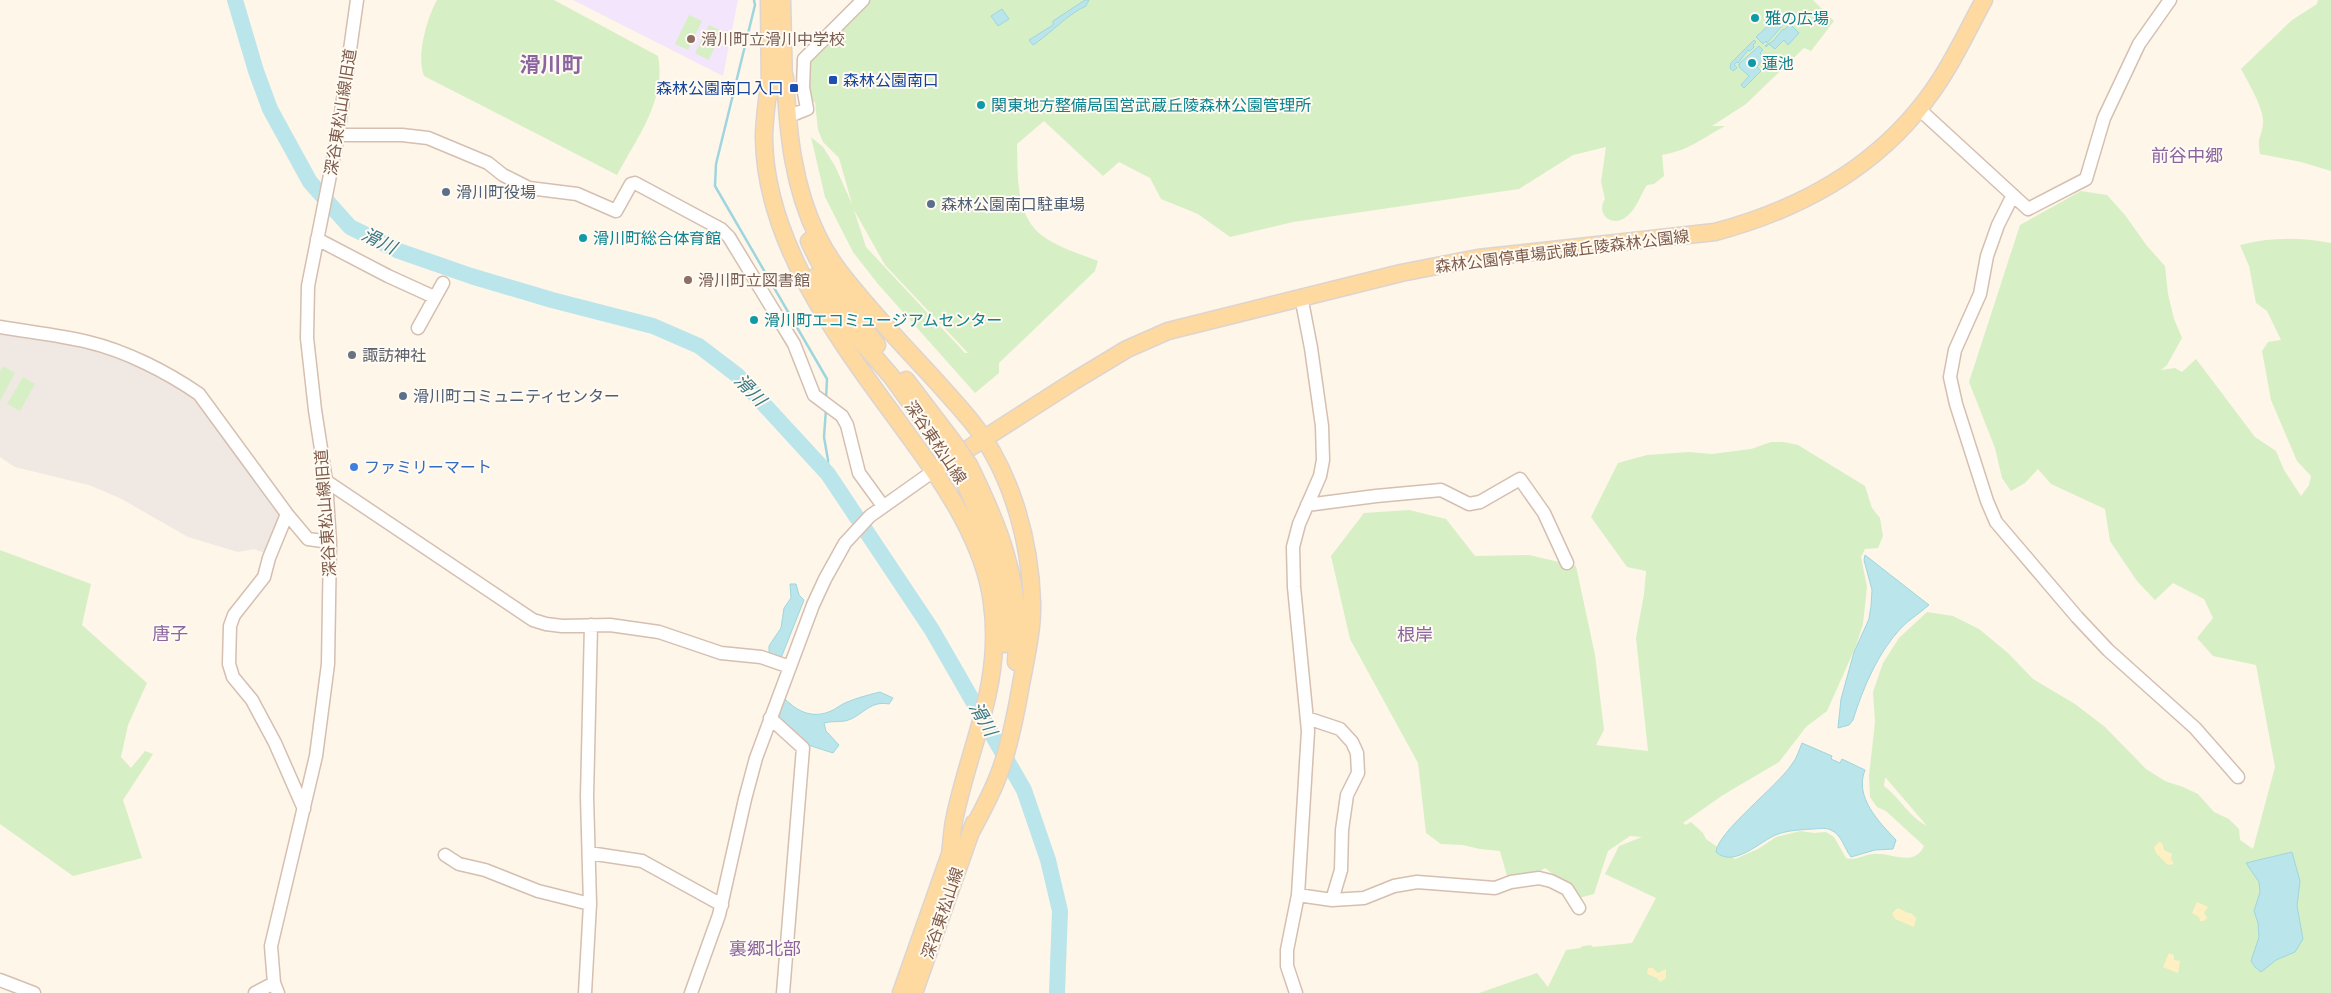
<svg xmlns="http://www.w3.org/2000/svg" width="2331" height="993" font-family="'Source Sans 3','Noto Sans JP',sans-serif">
<style>
.industrial{fill:#f0e8e2}
.education{fill:#f3e5fb}
.green{fill:#d7efc5;fill-rule:evenodd}
.sand{fill:#fff0c3}
.water{fill:#bae5eb;stroke:#9fd6de}
.lines{fill:none;stroke-linecap:round;stroke-linejoin:round}
.stream{stroke:#9fd6de;stroke-width:2.5}
.river{stroke:#bae5eb;stroke-width:16}
.minor-casing{stroke:#d5bfb0;stroke-width:15}
.major-casing{stroke:#ddd4d0;stroke-width:19}
.minor{stroke:#fff;stroke-width:12}
.major{stroke:#ffdaa0;stroke-width:16}
.major-bridge-casing{stroke:#ddd4d0;stroke-width:19;stroke-linecap:butt}
.major-bridge{stroke:#ffdaa0;stroke-width:16}
.culture-dot{fill:#0f9aa8;stroke:#fffaf2;stroke-width:2}
.education-dot{fill:#8d6e63;stroke:#fffaf2;stroke-width:2}
.transit-dot{fill:#1a4fb4;stroke:#fffaf2;stroke-width:2}
.service-dot{fill:#5c6f8a;stroke:#fffaf2;stroke-width:2}
.worship-dot{fill:#6b7280;stroke:#fffaf2;stroke-width:2}
.shop-dot{fill:#3f7fe0;stroke:#fffaf2;stroke-width:2}
.labels{text-anchor:middle;stroke-width:4;stroke-linejoin:round;paint-order:stroke}
.culture-label{font-size:16px;fill:#0d838f;stroke:#fffaf2;text-anchor:start}
.education-label{font-size:16px;fill:#785e54;stroke:#fffaf2;text-anchor:start}
.transit-label{font-size:16px;fill:#164399;stroke:#fffaf2;text-anchor:start}
.street-label{font-size:16px;fill:#7d5a49;stroke:#fffaf2}
.service-label{font-size:16px;fill:#4e5e75;stroke:#fffaf2;text-anchor:start}
.worship-label{font-size:16px;fill:#5b616d;stroke:#fffaf2;text-anchor:start}
.shop-label{font-size:16px;fill:#366cbe;stroke:#fffaf2;text-anchor:start}
.neighbourhood-label{font-size:18px;fill:#8b65a0;stroke:#fffaf2}
.water-label{font-size:18px;font-style:italic;fill:#3a7884;stroke:#fffaf2}
.district-label{font-size:21px;font-weight:bold;fill:#8b65a0;stroke:#fffaf2}
</style>
<rect width="100%" height="100%" fill="#fef6e9"/>
<path class="industrial" d="M0,331l94,18 35,13 67,36 86,116 -15,40 -13,-5 -16,3 -50,-15 -68,-39 -31,-13 -74,-18 -15,-10z"/>
<path class="education" d="M573,0h165l-15,76z"/>
<path class="green" d="M437,0h117l104,56c9,43 -22,83 -41,119l-193,-99c-8,-20 3,-58 13,-76z
M866,0h947l21,21 -23,30 -7,-3 -58,56 -34,22h13c-24,13 -35,24 -63,29l2,21 -10,8 -7,1c-7,10 -10,24 -21,32 -14,11 -31,-3 -21,-18l-4,-17 5,-35 -33,8 -54,34 -226,33 -63,15 -32,-23 -37,-15 -11,-21 -31,-16 -16,14 -59,-55 -27,23c1,31 -2,73 27,93 16,11 36,17 54,24l-3,10 -96,92v10l-24,20 -97,-109 -25,-32 -28,-55 -14,-60 12,10 12,19 17,38 -13,-46 -16,-16 -5,-12 -3,-28h-6l-2,-38 3,-6 57,-53zM854,210l31,55 83,88h-3l-99,-106z
M2318,0h13v171l-30,-9 -41,-8c-3,-18 1,-15 3,-30 2,-14 -15,-42 -22,-55l51,-49 25,-16z
M689,15l13,6 -14,29 -13,-6z
M709,25l13,6 -13,29 -14,-7z
M2081,191l26,4 18,20 22,31 18,20 3,28 6,25 8,19 -15,27 -6,5 14,-2 7,4 14,-13 59,78 21,14 8,19 17,26 8,-11 2,-9 -14,-15 -26,-61 -9,-49 6,-9 13,-2 -14,-29 -11,-8 -7,-37 -9,-21c31,-8 60,-8 91,-2v750h-852l58,-20 11,14 18,-37 14,-2 3,-2 8,-1 2,2 39,-4 24,-45 -51,-24 14,-28 23,-9 -12,-1 -22,15 -14,43 -19,5 -9,-15 -21,-16 -8,5 -30,3 -7,-25 -20,-2 -17,-4 -22,-1 -15,-11 -8,-70 -68,-124 -19,-83 33,-43 45,-3 37,9 29,37 54,-1 47,11 19,89 9,75 -8,15 52,6 -12,-113 8,-44 2,-23 -19,-4 -36,-50 27,-54 29,-8 42,-3 23,2 39,-5 20,-7h13l14,3 67,41 7,22 8,10 3,18 -5,12 -13,1 -4,8 6,30 -4,37 -7,22 -29,65 -21,16 -27,35 -56,33 -40,28 3,2 5,-3 12,11 3,6 29,20 23,-10 18,-12 24,-6 14,2 12,-1 8,5 12,21c10,3 16,-3 27,-4 18,-2 41,14 51,-8l-38,-35 -9,-4 -7,-10 -1,-21 6,-54 -2,-30 10,-29 16,-25 28,-26 26,4 26,13 29,24 25,26 42,25 30,23 41,42 19,12 18,6 15,7 16,18 15,7 10,10 1,11 13,9 22,-82 -19,-102 -43,-9 -16,-18 16,-20 -9,-19 -31,-16 -18,17 -18,-19 -27,-40 -5,-32 -54,-25 -13,-15 -13,14 -14,8 -9,-13 -7,-30 -26,-66 51,-157zM1885,778h1l41,48c-18,-9 -27,-28 -43,-40z
M3,366l12,7 -15,28v-29z
M23,377l12,7 -15,27 -13,-7z
M0,550l91,34 -9,41 65,58 -19,42 -7,32 10,11 14,-17 8,3 -30,46 19,58 -69,18 -73,-52z"/>
<path class="sand" d="M2159,842l3,1 2,7 8,4 -1,5 3,5 -6,1 -12,-12 -2,-6z
M2197,902l11,5 -4,6 3,5 -3,3h-4l-1,-4 -7,-4z
M1898,908l10,5h3l5,5 -2,9 -19,-8 -3,-6z
M2169,953l5,2v5l6,1 -2,12 -15,-6z
M1648,968h5l5,5 8,-4v9l-6,4 -3,-4 -10,-4z"/>
<path class="water" d="M1085,0h4l-3,6c-18,8 -33,25 -50,37l-3,2 -4,-5 24,-15v-4z
M1002,9l7,10 -11,7 -7,-10z
M1770,24h14l-17,19 -1,-2 -3,3 -7,-7z
M1790,24l9,9 -11,12 -4,-5 -9,9 -6,-5 -3,3 -1,-1 8,-5 10,-12 1,1z
M1754,40l2,2 -3,3 1,2 -4,4 -2,-1 -10,13 -1,-1 -3,2 3,4 -4,3 -3,-3 1,-5z
M1759,46l4,4 -3,3 5,5 -8,9 4,4 -17,17 -3,-3 8,-9 -10,-9v-3z
M1865,555l64,50c-9,8 -19,14 -27,22 -24,25 -39,61 -49,93l-4,5 -11,3 3,-29 13,-47 15,-33 2,-13 1,-16 -8,-30z
M790,584h6l3,11 5,5 -23,58 -12,-4v-8l12,-18 3,-20 7,-10z
M880,692l13,6 -4,6c-20,-4 -27,13 -44,17 -7,1 -14,0 -21,2l2,8 13,14 -6,8 -28,-9 -28,-26 8,-19c13,13 28,20 46,12 5,-2 9,-6 14,-8 11,-5 23,-8 35,-11z
M1802,743l30,13 -1,3 9,4 2,-4 23,11c-11,27 14,52 31,70l-3,9 -18,1 -24,7c-7,-9 -9,-22 -20,-27 -6,-3 -13,-1 -19,-1 -12,1 -22,1 -34,5 -17,6 -44,35 -62,18 2,-21 62,-66 76,-88 5,-6 7,-14 10,-21z
M2292,852l8,29 -3,25 6,33 -8,13 -19,8 -15,12 -6,-5 -4,-6 8,-24 -1,-14 -4,-12 6,-19 -1,-10 -13,-19z"/>
<g class="lines">
<path class="stream" d="M754,0l1,5 -39,159 -1,22 112,193 -1,20
M826,409l-2,28 4,23v14"/>
<path class="river" d="M235,0l21,71 14,38 40,73 40,45 49,24 72,25 81,24 101,26 46,20 38,29 91,99 104,156 92,160 24,70 12,51 -3,82"/>
<g class="minor-casing">
<path id="minor" d="M1919,109l109,100 58,-30 18,-61 35,-74 31,-44
M787,117l20,-8 -4,-22 1,-28 59,-59
M338,135h64l26,3 60,25 15,12 26,13 48,6 39,17 15,-27 4,-1 86,46 8,8 65,107 20,51 28,21 5,9 12,48 24,33
M2013,195l-15,30 -11,31 -7,38 -25,56 -5,27 6,27 31,97 9,21 81,95 31,33 87,78 43,49
M317,239l71,37 46,21
M0,327c29,5 59,8 88,15 38,9 79,30 111,52l88,120 21,25 22,3
M418,328l25,-45
M326,481l207,139 13,4 16,2 48,-1 49,7 62,21 40,4 29,10
M1307,505l69,-9 65,-6 28,14 11,-2 40,-23 24,34 23,50
M287,514l-18,44 -5,19 -30,38 -4,11 -1,38 4,13 19,23 23,43 29,66
M770,718l33,30 -20,245
M589,853l53,8 80,44
M445,855l14,9 26,6 53,21 52,13
M1298,895l34,5 9,-30 1,-40 5,-35 11,-22 -1,-20 -5,-11 -12,-13 -33,-11
M1332,900l32,-2 30,-12 23,-4 78,6 16,-6 28,-4 12,3 16,8 12,19
M0,980l34,13
M255,993l19,-10
M278,993l-4,-10 -3,-37 45,-190 12,-92 2,-122 -4,-61 -11,-71 -8,-72 1,-52 30,-151 19,-135
M585,993l5,-89 -3,-107 4,-172
M691,993l28,-78 26,-116 11,-41 57,-153 12,-26 20,-36 25,-27 65,-46
M1296,993l-9,-27v-16l11,-55 10,-164 -14,-144 -1,-40 6,-23 21,-48 3,-16 -1,-34 -11,-78 -10,-52"/>
</g>
<g class="major-casing">
<path id="major" d="M769,0l1,93
M782,0l2,88
M785,77c3,56 8,110 33,160 12,25 31,47 49,68 34,40 71,76 104,116 40,49 59,119 61,181 1,29 -7,59 -12,88 -5,28 -12,63 -23,89 -7,18 -17,36 -26,53
M769,84c-2,18 -5,36 -5,54 1,112 85,215 147,301 34,46 74,105 81,164 11,80 -21,138 -37,213 -3,12 -3,25 -5,38
M809,241c16,37 43,72 68,104
M815,277l31,47 45,52 53,73
M906,380l48,63
M969,465c24,49 42,91 48,146 1,17 0,34 -1,51
M935,470l139,-89 53,-32 41,-18 233,-58 77,-15 237,-26c98,-26 181,-76 233,-165 13,-22 24,-45 36,-67
M960,472c27,60 47,104 45,172
M901,993l53,-150
M914,993l60,-170"/>
</g>
<use href="#minor" class="minor"/>
<use href="#major" class="major"/>
<g class="major-bridge-casing">
<path id="major-bridge" d="M954,443l15,22
M944,449l16,23"/>
</g>
<use href="#major-bridge" class="major-bridge"/>
</g>
<g class="culture-dot">
<circle cx="1755" cy="18" r="5"/>
<circle cx="1752" cy="63" r="5"/>
<circle cx="981" cy="105" r="5"/>
<circle cx="583" cy="238" r="5"/>
<circle cx="754" cy="320" r="5"/>
</g>
<g class="education-dot">
<circle cx="691" cy="39" r="5"/>
<circle cx="688" cy="280" r="5"/>
</g>
<g class="transit-dot">
<rect x="828" y="75" width="10" height="10" rx="2.5"/>
<rect x="789" y="83" width="10" height="10" rx="2.5"/>
</g>
<g class="service-dot">
<circle cx="446" cy="192" r="5"/>
<circle cx="931" cy="204" r="5"/>
<circle cx="403" cy="396" r="5"/>
</g>
<circle class="worship-dot" cx="352" cy="355" r="5"/>
<circle class="shop-dot" cx="354" cy="467" r="5"/>
<g class="labels">
<g class="culture-label">
<text x="1765" y="24">雅の広場</text>
<text x="1762" y="69">蓮池</text>
<text x="991" y="111">関東地方整備局国営武蔵丘陵森林公園管理所</text>
<text x="593" y="244">滑川町総合体育館</text>
<text x="764" y="326">滑川町エコミュージアムセンター</text>
</g>
<g class="education-label">
<text x="701" y="45">滑川町立滑川中学校</text>
<text x="698" y="286">滑川町立図書館</text>
</g>
<g class="transit-label">
<text x="843" y="86">森林公園南口</text>
<text x="784" y="94" text-anchor="end">森林公園南口入口</text>
</g>
<g class="street-label">
<text transform="translate(340 112) rotate(-81)" y="6">深谷東松山線旧道</text>
<text transform="translate(1562 251) rotate(-7)" y="6">森林公園停車場武蔵丘陵森林公園線</text>
<text transform="translate(936 442) rotate(56)" y="6">深谷東松山線</text>
<text transform="translate(325 513) rotate(-94)" y="6">深谷東松山線旧道</text>
<text transform="translate(942 913) rotate(-71)" y="6">深谷東松山線</text>
</g>
<g class="service-label">
<text x="456" y="198">滑川町役場</text>
<text x="941" y="210">森林公園南口駐車場</text>
<text x="413" y="402">滑川町コミュニティセンター</text>
</g>
<g class="worship-label">
<text x="362" y="361">諏訪神社</text>
</g>
<g class="shop-label">
<text x="364" y="473">ファミリーマート</text>
</g>
<g class="neighbourhood-label">
<text x="2187" y="162">前谷中郷</text>
<text x="170" y="640">唐子</text>
<text x="1415" y="641">根岸</text>
<text x="765" y="955">裏郷北部</text>
</g>
<g class="water-label">
<text transform="translate(379 241) rotate(26)" y="6">滑川</text>
<text transform="translate(750 390) rotate(46)" y="6">滑川</text>
<text transform="translate(983 719) rotate(60)" y="6">滑川</text>
</g>
<g class="district-label">
<text x="551" y="72">滑川町</text>
</g>
</g>
</svg>
